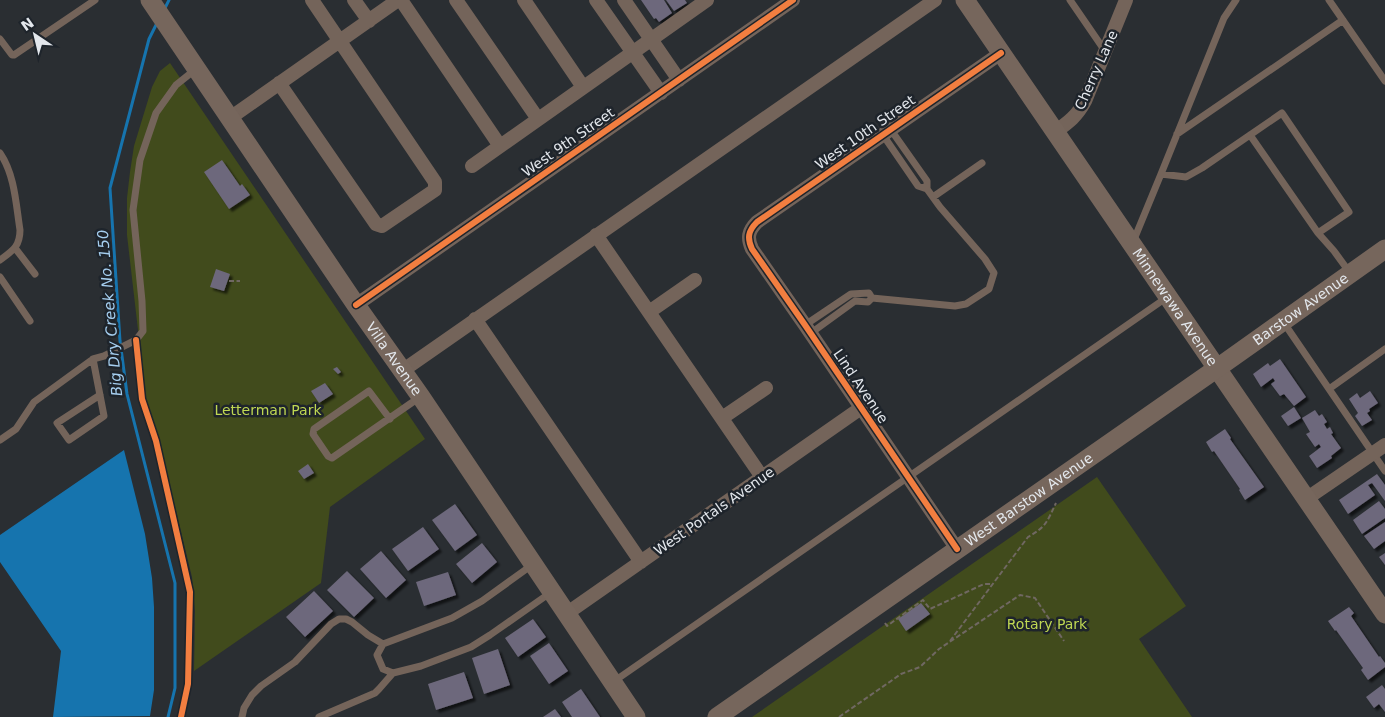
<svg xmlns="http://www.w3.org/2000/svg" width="1385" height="717" font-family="'DejaVu Sans',sans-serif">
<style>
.green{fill:#414b1c}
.water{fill:#1674ae}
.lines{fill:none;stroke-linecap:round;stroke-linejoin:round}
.stream{stroke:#1674ae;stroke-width:3}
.building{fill:#6d687b;filter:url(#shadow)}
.path{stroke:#706862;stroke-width:2;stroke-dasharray:5 2.5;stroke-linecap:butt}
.lane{stroke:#74645a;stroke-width:7}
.street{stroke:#74645a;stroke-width:14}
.secondary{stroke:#76665c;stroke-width:19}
.cycleway-casing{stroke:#1e242b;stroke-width:9}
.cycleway{stroke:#f27e40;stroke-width:6}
.labels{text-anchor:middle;stroke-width:5;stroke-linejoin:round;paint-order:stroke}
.street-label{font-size:14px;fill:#e3e7ec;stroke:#1e242b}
.park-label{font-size:14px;fill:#bfd752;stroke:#1e242b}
.water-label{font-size:15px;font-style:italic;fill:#a5ceef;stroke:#1e242b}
</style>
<defs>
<filter id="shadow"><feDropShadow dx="3" dy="3" stdDeviation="1" flood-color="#0009"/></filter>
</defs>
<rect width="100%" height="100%" fill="#2a2e32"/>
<path class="green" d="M170,63l255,376 -95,68 -9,76 -127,88 1,-60 -3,-34 -33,-136 -13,-42 -19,-164v-37l3,-26 4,-26 18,-59 8,-16z
M1097,477l89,129 -47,33 53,78h-440z"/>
<path class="water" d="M124,450l21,84 7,44 2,29v83l-4,26 -97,1 8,-66 -61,-89v-27z"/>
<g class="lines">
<path class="stream" d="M164,10l5,-10
M157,23l-8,16 -39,149 10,153 7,53 48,189v105l-7,29"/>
</g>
<path class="building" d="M641,0h23l8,13 -13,9 -3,-4 -2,1z
M666,0h19l2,3 -13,8z
M222,160l18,26 2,-2 8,11 -21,14 -25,-37z
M216,269l14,5 -6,17 -14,-4z
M1280,359l26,38 -12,9 -10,-12 -4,2 -9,-12 4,-3 -2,-3 -12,9 -8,-13 15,-11 2,3z
M337,367l4,5 -3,2 -5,-5z
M325,383l8,11 -14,9 -8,-12z
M1370,391l8,12 -9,6 1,2 -3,2 5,7 -10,6 -7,-10 3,-3 -9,-14 8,-6 3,5z
M1294,407l7,11 -13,8 -7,-10z
M1315,410l4,6 3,-2 5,8 -3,2 3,5 3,-2 3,6 -2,1 10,14 -10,8 1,2 -15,10 -8,-12 12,-9 -2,-3 -4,3 -9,-13 4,-2 -8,-14z
M1225,429l6,9 -1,1 34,48 -19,13 -6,-10 1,-1 -26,-38 -2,1 -6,-10z
M308,464l6,9 -10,6 -6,-8z
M1377,474l8,11v16l-13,-18 -4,2 7,10 -27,19 -9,-14z
M1379,501l6,8v9l-23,16 -9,-14z
M455,504l22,31 -22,16 -23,-31z
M1385,522v19l-11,8 -10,-13z
M423,527l16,22 -31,22 -16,-22z
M482,543l15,19 -25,21 -16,-19z
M381,551l25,29 -20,18 -26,-29z
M1385,553v12l-6,-8z
M347,571l27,27 -20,19 -27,-27z
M448,572l8,23 -32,11 -8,-24z
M314,591l19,20 -28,26 -19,-20z
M921,603l9,11 -24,17 -8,-12z
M1349,607l5,6 -3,3 28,41 1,-1 5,7v4l-17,13 -7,-10 2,-2 -27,-38 -1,1 -7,-10z
M533,619l13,18 -28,20 -13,-19z
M549,643l19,28 -19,13 -19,-28z
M498,649l12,36 -26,9 -12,-36z
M464,672l9,26 -37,12 -8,-26z
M1382,685l3,4v23l-6,-8 -5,4 -8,-11z
M581,689l19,28h-28l-10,-15z
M555,709l6,8h-18z"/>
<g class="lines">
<path class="path" d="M229,281h11
M885,623l2,3 36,-26 7,9 54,-25h8
M950,641l78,-104c18,-10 19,-15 28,-34
M839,717l62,-43 19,-7 19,-18 81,-54 15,3 29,43"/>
<path class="lane" d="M1070,0l35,51
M1329,0l56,81
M0,39l12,16h2l81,-55
M891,130l36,51v8
M1177,134l166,-114
M1250,135l68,98 16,18 16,22
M0,153c15,22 16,52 20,77 0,17 -8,21 -20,30
M1161,174l63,-156 12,-18
M933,197l49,-34
M1133,242l28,-68 25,3 16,-9 80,-55 67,99 -31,21
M15,248l20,26
M0,277l30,44
M1284,323l101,148
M805,325l46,-31 18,-1 3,5 83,8 11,-2 23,-15 5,-16 -9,-14 -45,-52 -13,-18 -9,-3 -35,-51
M811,333l44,-32 13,1 4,-4
M93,359l11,57 -35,24 -12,-17 43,-28
M1329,389l56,-40
M390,419l-21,-28 -55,38 -1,5 15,22 4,2 88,-61
M0,440l16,-11 18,-27 59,-43 11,-3 32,-16 7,-9 -1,-30 -9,-91 7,-50 16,-47 20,-28 20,-16
M532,565l-50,36 -30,17 -69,26 -6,11 6,14 10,4 28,-7 50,-19 19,-12 60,-42
M613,682l553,-384
M242,717l2,-9 8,-13 9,-9 34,-24 36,-38 8,-5h7l6,3 16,13 15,9
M319,717l56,-24 4,-4 14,-16"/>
<path class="street" d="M354,0l15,21
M401,0l99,146
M456,0l82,119
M524,0l59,87
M596,0l65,93
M624,0l55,80
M279,83l97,141 6,2 53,-36v-8l-123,-182
M230,118l168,-118
M1055,132c14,-10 22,-16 30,-31l41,-101
M472,166l235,-166
M596,235l166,242
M356,305l437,-305
M649,312l46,-32
M475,319l166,243
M402,371l533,-371
M722,418l44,-30
M1306,499l79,-54
M957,549l-152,-224 -53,-76c-5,-11 -4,-18 5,-27l244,-169
M566,614l295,-206"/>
<g class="secondary">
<path id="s1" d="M150,0l206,305 65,92 215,320"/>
<path id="s2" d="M965,0l420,614"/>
<path id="s3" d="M717,717l499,-348 169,-120"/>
</g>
<g class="cycleway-casing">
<path id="cycleway" d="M356,305l437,-305
M136,340l6,59 14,42 34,151 -2,92 -7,33
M957,549l-152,-224 -53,-76c-5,-11 -4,-18 5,-27l244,-169"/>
</g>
<use href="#cycleway" class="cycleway"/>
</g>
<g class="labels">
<g class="street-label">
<text transform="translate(1096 70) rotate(-66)" y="5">Cherry Lane</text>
<text transform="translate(865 132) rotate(-35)" y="5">West 10th Street</text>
<text transform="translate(568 142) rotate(-35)" y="5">West 9th Street</text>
<text dy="5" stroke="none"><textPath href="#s2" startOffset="372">Minnewawa Avenue</textPath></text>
<text dy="5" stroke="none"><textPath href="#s3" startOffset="712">Barstow Avenue</textPath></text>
<text dy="5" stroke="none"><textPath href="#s1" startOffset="434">Villa Avenue</textPath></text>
<text transform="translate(861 386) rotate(56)" y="5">Lind Avenue</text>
<text dy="5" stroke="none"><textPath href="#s3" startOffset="380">West Barstow Avenue</textPath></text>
<text transform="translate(714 511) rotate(-35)" y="5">West Portals Avenue</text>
</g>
<g class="park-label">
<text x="268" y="415">Letterman Park</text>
<text x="1047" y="629">Rotary Park</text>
</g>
<g class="water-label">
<text transform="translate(110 313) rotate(-95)" y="5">Big Dry Creek No. 150</text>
</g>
</g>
<g transform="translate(35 35) rotate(325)" stroke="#1e242b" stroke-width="4" paint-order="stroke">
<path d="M0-4L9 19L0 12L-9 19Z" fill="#e3e7ec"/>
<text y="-8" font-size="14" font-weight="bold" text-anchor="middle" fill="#e3e7ec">N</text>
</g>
</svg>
